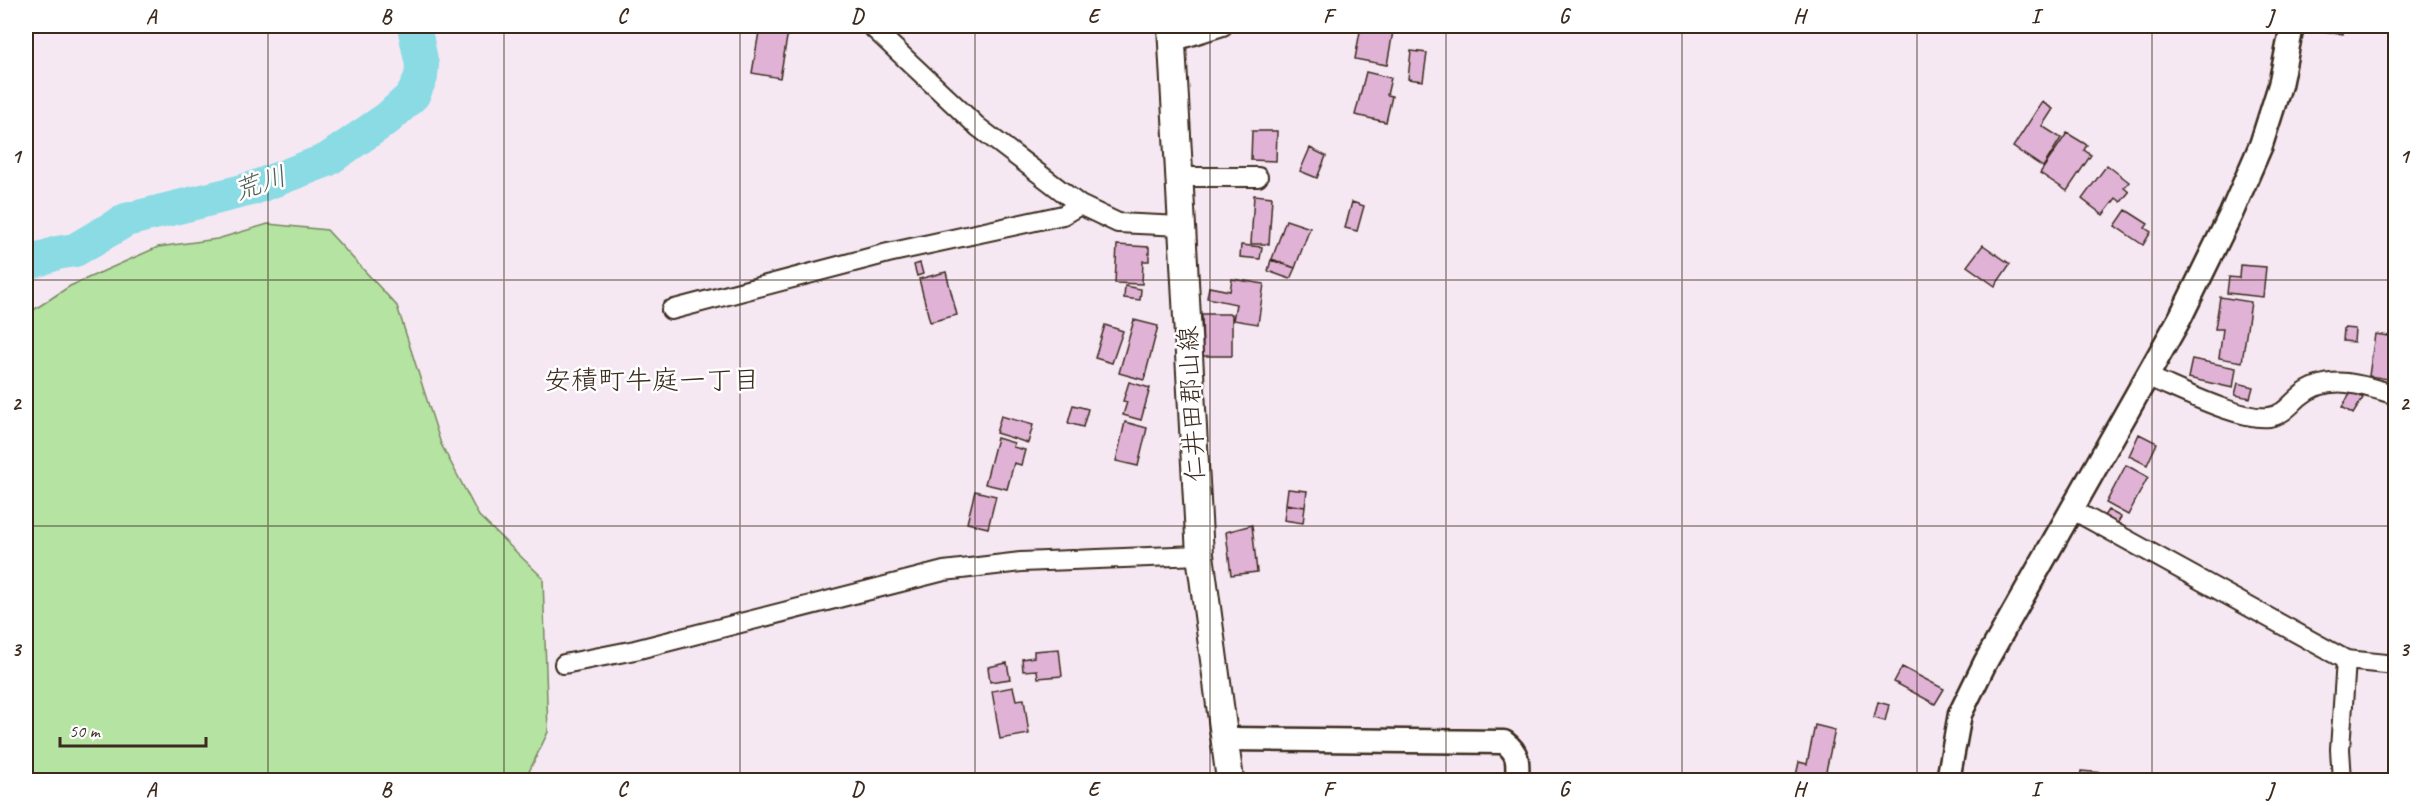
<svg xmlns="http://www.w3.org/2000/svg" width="2421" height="806" font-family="Caveat,'Klee One',sans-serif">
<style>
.green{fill:#b4e3a2;stroke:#788660;stroke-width:1.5}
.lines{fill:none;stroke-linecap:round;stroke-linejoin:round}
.river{stroke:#8adbe4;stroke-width:34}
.building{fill:#e0b3d6;stroke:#3b2a1e;stroke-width:1.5}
.minor-casing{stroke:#3b2a1e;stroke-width:22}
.tertiary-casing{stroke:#3b2a1e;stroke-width:27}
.secondary-casing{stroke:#3b2a1e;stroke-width:30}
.minor{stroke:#fff;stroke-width:18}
.tertiary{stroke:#fff;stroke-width:22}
.secondary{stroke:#fff;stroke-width:26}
.grid{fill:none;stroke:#3b2a1e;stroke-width:1.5;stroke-opacity:0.55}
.labels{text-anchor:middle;stroke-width:5;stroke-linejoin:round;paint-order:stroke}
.street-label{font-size:26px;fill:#3b2a1e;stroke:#fff}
.water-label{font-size:27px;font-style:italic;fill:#535f59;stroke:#fff}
.neighbourhood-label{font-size:27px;fill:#3b2a1e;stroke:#fff}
.neatline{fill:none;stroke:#3b2a1e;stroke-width:2}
.grid-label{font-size:20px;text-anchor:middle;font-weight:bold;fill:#3b2a1e}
</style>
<rect width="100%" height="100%" fill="#f6e8f3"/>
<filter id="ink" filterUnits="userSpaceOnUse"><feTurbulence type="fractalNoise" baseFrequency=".0167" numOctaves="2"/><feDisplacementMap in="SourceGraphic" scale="12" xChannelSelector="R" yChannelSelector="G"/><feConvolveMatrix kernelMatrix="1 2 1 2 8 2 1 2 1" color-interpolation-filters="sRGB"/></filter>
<g filter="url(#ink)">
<path class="green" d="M268,224l59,6 70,76 44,138 38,72 64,62 5,154 -23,48h-499v-465l44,-29 88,-39 59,-8z"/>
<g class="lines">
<path class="river" d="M26,264l31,-11 18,-3 51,-30 125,-31 76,-29 61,-42 25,-23 8,-18 1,-12 -8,-39"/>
</g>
<path class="building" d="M760,26h29l-9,52 -28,-5z
M1361,26h33l-7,39 -32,-6z
M2317,26h27l-1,8 -26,-4z
M2379,26h17v7l-18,-1z
M1411,51l16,2 -4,28 -15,-2z
M1366,72l25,6 -4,17 5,1 -6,26 -31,-7z
M2042,102l11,7 -11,17 19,12 -18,29 -30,-20z
M1252,131h25l-1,30 -25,-1z
M2067,133l20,12 -3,5 7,5 -24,36 -27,-18z
M1310,148l16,8 -9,22 -17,-7z
M2107,165l22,17 -5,6 5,4 -8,10 -5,-4 -13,17 -21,-16z
M1254,195l18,2 -3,47h-18z
M1352,202l12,4 -7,25 -12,-3z
M2126,210l22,14 -3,4 6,4 -8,13 -28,-19z
M1286,220l24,8 -15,40 -23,-9z
M1117,245l32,2v14h-6l-1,23 -27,-1z
M1241,245l21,2 -2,12 -20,-2z
M1983,245l27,19 -15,22 -28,-20z
M1271,260l24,8 -5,11 -22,-8z
M920,263l3,11 -6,2 -3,-11z
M2240,265l26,2 -3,30 -36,-4 2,-16 10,1z
M946,272l11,43 -27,7 -11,-43z
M1232,279l32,5 -6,40 -25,-4 3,-16 -29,-6 2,-11 21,4z
M1125,286l16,3 -1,11 -16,-2z
M2220,297l31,5 -9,60 -23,-4 4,-29h-8z
M1202,314h30v42h-29z
M1134,320l24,6 -14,54 -25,-7z
M1105,325l18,6 -11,32 -17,-5z
M2344,328l11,1 -1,13 -11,-1z
M2375,334l21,3 -2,43 -25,-4z
M2192,359l44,9 -3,20 -45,-10z
M1129,382l21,6 -9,32 -18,-5 4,-13 -4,-1z
M2238,383l15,4 -3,11 -15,-3z
M2352,391l11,7 -10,16 -11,-7z
M1073,405l15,4 -5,18 -15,-4z
M1001,416l32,9 -5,18 -32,-10z
M1125,422l22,6 -9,38 -22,-5z
M2139,434l18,9 -10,22 -18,-9z
M997,438l17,5 -1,4 12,3 -4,15 -7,-2 -7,26 -22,-5z
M2126,465l22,12 -20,38 -22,-12z
M1288,489l19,2 -2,16 -19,-3z
M975,491l21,5 -8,32 -21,-5z
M1286,505l19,2 -2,16 -19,-3z
M2108,510l13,7 -4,7 -13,-8z
M1252,525l5,47 -26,3 -5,-43z
M1059,649l3,27 -24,2 -1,-8 -14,1 -1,-12 12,-2v-6z
M1007,663l3,16 -20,3 -2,-15z
M1902,667l42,22 -9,15 -41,-22z
M1013,687l3,13 8,-1 5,35 -29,5 -8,-48z
M1878,702l11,3 -4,16 -11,-3z
M1815,725l20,5 -11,50h-29l4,-18 8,2z
M2081,771l23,2 -1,7h-23z"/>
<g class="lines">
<g class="minor-casing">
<path id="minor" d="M871,26l107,101 102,78 38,18 63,3
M1172,42l51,-16
M1179,177h79
M671,310l217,-57 161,-35 14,-3 17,-10
M2148,377c28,11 92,44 121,40 14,-2 21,-12 30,-20 29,-25 64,-12 97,-2
M2073,510l273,150 50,5
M564,664l71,-14 309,-79 77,-9 179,-7
M2342,780l-2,-31 6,-89"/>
</g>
<g class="tertiary-casing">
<path id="tertiary" d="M1225,739l279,3c15,11 14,20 13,38
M1948,780l12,-66 25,-51 195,-345 51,-104 30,-69 19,-60 12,-59"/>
</g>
<g class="secondary-casing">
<path id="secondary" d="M1171,26l29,529 30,225"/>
</g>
<use href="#minor" class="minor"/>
<use href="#tertiary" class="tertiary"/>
<use href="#secondary" class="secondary"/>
</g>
</g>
<path class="grid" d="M268,26v754M504,26v754M740,26v754M975,26v754M1210,26v754M1446,26v754M1682,26v754M1917,26v754M2152,26v754M26,280h2370M26,526h2370"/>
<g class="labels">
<g class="street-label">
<text transform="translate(1191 404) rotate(-93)" y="9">仁井田郡山線</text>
</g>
<g class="water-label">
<text transform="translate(260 183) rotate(-18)" y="9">荒川</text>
</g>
<g class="neighbourhood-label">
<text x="652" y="389">安積町牛庭一丁目</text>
</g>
</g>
<rect width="2421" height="806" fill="none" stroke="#fff" stroke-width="66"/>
<path d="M60 737v9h146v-9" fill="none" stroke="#3b2a1e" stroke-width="3"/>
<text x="69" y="737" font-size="18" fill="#3b2a1e" stroke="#ffffff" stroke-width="4.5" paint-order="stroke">50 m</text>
<rect x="33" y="33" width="2355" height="740" class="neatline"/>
<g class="grid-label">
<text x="151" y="23">A</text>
<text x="386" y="23">B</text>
<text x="622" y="23">C</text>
<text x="857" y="23">D</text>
<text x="1093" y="23">E</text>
<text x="1328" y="23">F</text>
<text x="1564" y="23">G</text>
<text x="1799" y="23">H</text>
<text x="2035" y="23">I</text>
<text x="2270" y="23">J</text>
<text x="16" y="163">1</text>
<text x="2404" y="163">1</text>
<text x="16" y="410">2</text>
<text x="2404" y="410">2</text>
<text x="16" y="656">3</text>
<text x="2404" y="656">3</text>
<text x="151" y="796">A</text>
<text x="386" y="796">B</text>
<text x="622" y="796">C</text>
<text x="857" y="796">D</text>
<text x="1093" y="796">E</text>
<text x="1328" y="796">F</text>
<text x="1564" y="796">G</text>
<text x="1799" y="796">H</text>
<text x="2035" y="796">I</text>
<text x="2270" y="796">J</text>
</g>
</svg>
